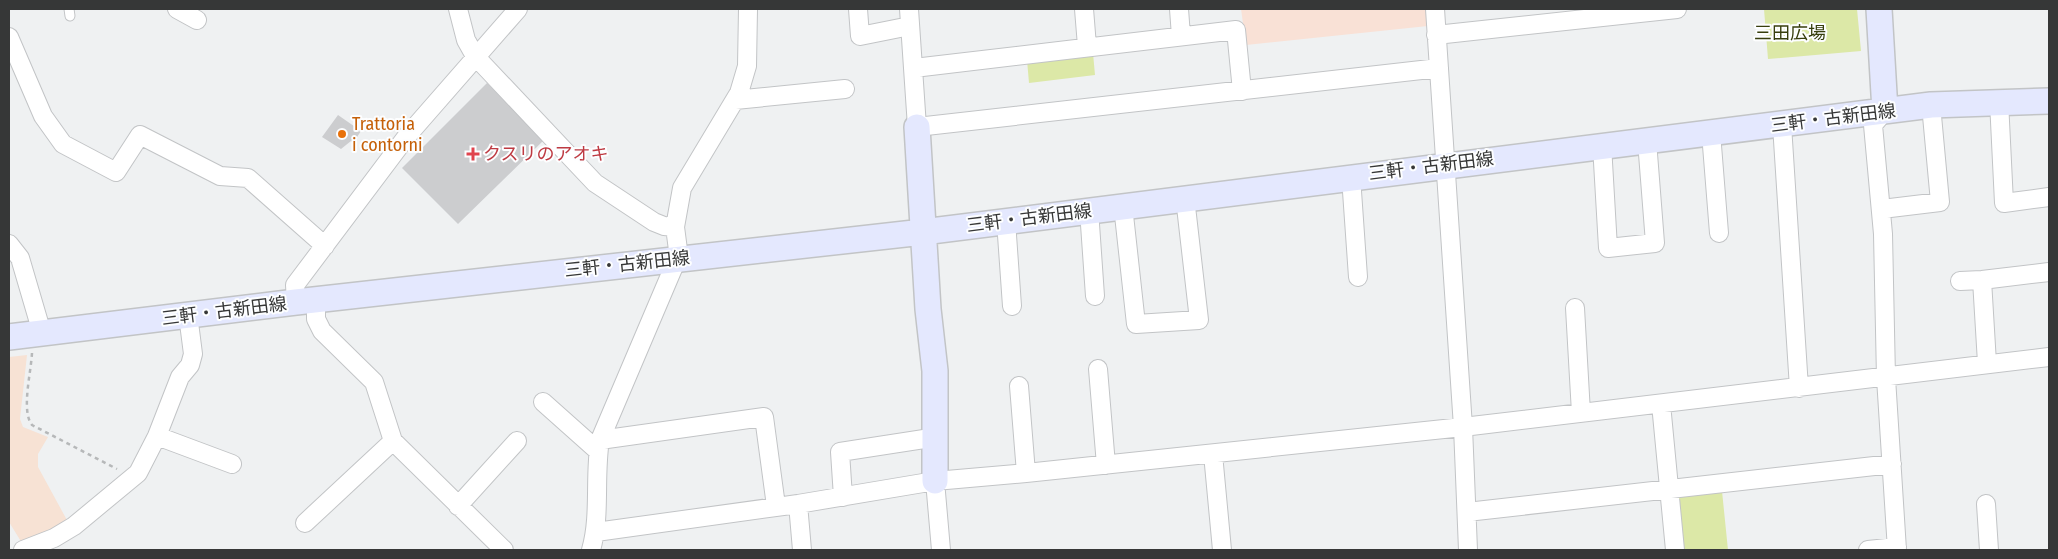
<svg xmlns="http://www.w3.org/2000/svg" width="2058" height="559" font-family="'Fira Sans Condensed','Noto Sans JP',sans-serif">
<style>
.commercial{fill:#f7e2d4}
.industrial{fill:#f9e1d6}
.green{fill:#dce8a7}
.building{fill:#cccdcf}
.lines{fill:none;stroke-linecap:round;stroke-linejoin:round}
.lane-casing{stroke:#c2c4c6;stroke-width:11}
.street-casing{stroke:#c2c4c6;stroke-width:20}
.secondary-casing{stroke:#c2c4c6;stroke-width:28}
.path{stroke:#b6b8b9;stroke-width:2.5;stroke-dasharray:4 4;stroke-linecap:butt}
.lane{stroke:#fff;stroke-width:9}
.street{stroke:#fff;stroke-width:18}
.secondary{stroke:#e4e8fe;stroke-width:25}
.food-dot{fill:#e8710a;stroke:#fdfeff;stroke-width:2}
.health-dot{fill:#e0444e;stroke:#fdfeff;stroke-width:2}
.labels{text-anchor:middle;stroke-width:4;stroke-linejoin:round;paint-order:stroke}
.park-label{font-size:18px;fill:#373e0d;stroke:#fdfeff}
.street-label{font-size:18px;fill:#363737;stroke:#fdfeff}
.food-label{font-size:18px;fill:#c56008;stroke:#fdfeff;text-anchor:start}
.health-label{font-size:18px;fill:#be3a42;stroke:#fdfeff;text-anchor:start}
</style>
<rect width="100%" height="100%" fill="#eff1f2"/>
<path class="commercial" d="M27,355l-7,64 3,8 25,10 -10,17v13l30,55 -46,21 -13,-21v-165z"/>
<path class="industrial" d="M1241,9h186l1,17 -182,19z"/>
<path class="green" d="M1764,9h93l4,42 -93,8z
M1093,53l2,22 -66,8 -2,-23z
M1722,491l6,59h-45l-6,-50 5,-5z"/>
<path class="building" d="M487,83l57,57 -86,84 -56,-56z
M338,115l23,16 -8,12 -2,-2 -10,8 -19,-12z"/>
<g class="lines">
<g class="lane-casing">
<path id="lane" d="M69,9l1,7"/>
</g>
<g class="street-casing">
<path id="street" d="M177,9l20,11
M458,9l8,31 9,16 120,127 59,39 10,4 11,1
M858,9l2,27 50,-10
M909,9l8,118 522,-59
M1084,9l3,37
M1179,9l2,27
M1435,9l28,418 5,123
M1436,35l241,-26
M9,37l34,79 20,28 53,28 24,-37 80,41 28,2 77,68
M914,68l322,-38 6,61
M735,100l110,-11
M1999,101l5,102 45,-6
M1885,111l-12,14 10,109 3,144 11,172
M1782,125l17,263
M1711,133l8,100
M1602,145l6,103 47,-5 -8,-102
M1351,177l7,100
M1123,206l13,118 63,-4 -14,-122
M1882,209l58,-7 -9,-97
M1089,210l6,86
M1006,221l6,85
M9,244l11,14 22,75
M1982,280l5,83
M1960,281l22,-1 67,-8
M316,300v19l6,12 52,51 19,59 111,109
M296,302l-1,-17 112,-149 111,-127
M1575,308l6,105
M1098,369l8,96
M1019,386l7,87
M543,402l55,49
M1661,404l14,146
M157,436l75,28
M600,440l164,-23 12,89
M1213,454l9,96
M935,481l6,69
M843,497l-3,-45 97,-15
M798,504l4,46
M1986,504l3,46
M458,506l59,-65
M1467,512l425,-48
M305,523l88,-82
M596,532l202,-28 137,-23 91,-8 437,-46 586,-70
M23,550l31,-12 20,-12 64,-53 19,-37 23,-59 10,-12 3,-11 -5,-39
M591,550c10,-35 3,-73 9,-110l77,-181 1,-9 -3,-23 7,-39 57,-95 8,-27 1,-57
M1868,550l29,-3"/>
</g>
<g class="secondary-casing">
<path id="secondary" d="M1879,9l6,102
M917,127l11,182 7,62v110
M9,337l287,-35 627,-70 1008,-127 118,-4"/>
</g>
<path class="path" d="M32,353c-1,20 -11,58 0,72l85,44"/>
<use href="#lane" class="lane"/>
<use href="#street" class="street"/>
<use href="#secondary" class="secondary"/>
</g>
<circle class="food-dot" cx="342" cy="134" r="5"/>
<path class="health-dot" d="M470.5 146.5h5v5h5v5h-5v5h-5v-5h-5v-5h5z"/>
<g class="labels">
<g class="park-label">
<text x="1790" y="39">三田広場</text>
</g>
<g class="street-label">
<text transform="translate(1833 118) rotate(-7)" y="6">三軒・古新田線</text>
<text transform="translate(1431 166) rotate(-7)" y="6">三軒・古新田線</text>
<text transform="translate(1029 218) rotate(-7)" y="6">三軒・古新田線</text>
<text transform="translate(627 264) rotate(-6)" y="6">三軒・古新田線</text>
<text transform="translate(224 311) rotate(-7)" y="6">三軒・古新田線</text>
</g>
<g class="food-label">
<text x="352" y="130">Trattoria<tspan x="352" dy="21">i contorni</tspan></text>
</g>
<g class="health-label">
<text x="483" y="160">クスリのアオキ</text>
</g>
</g>
<rect width="2058" height="559" fill="none" stroke="#363737" stroke-width="20"/>
</svg>
